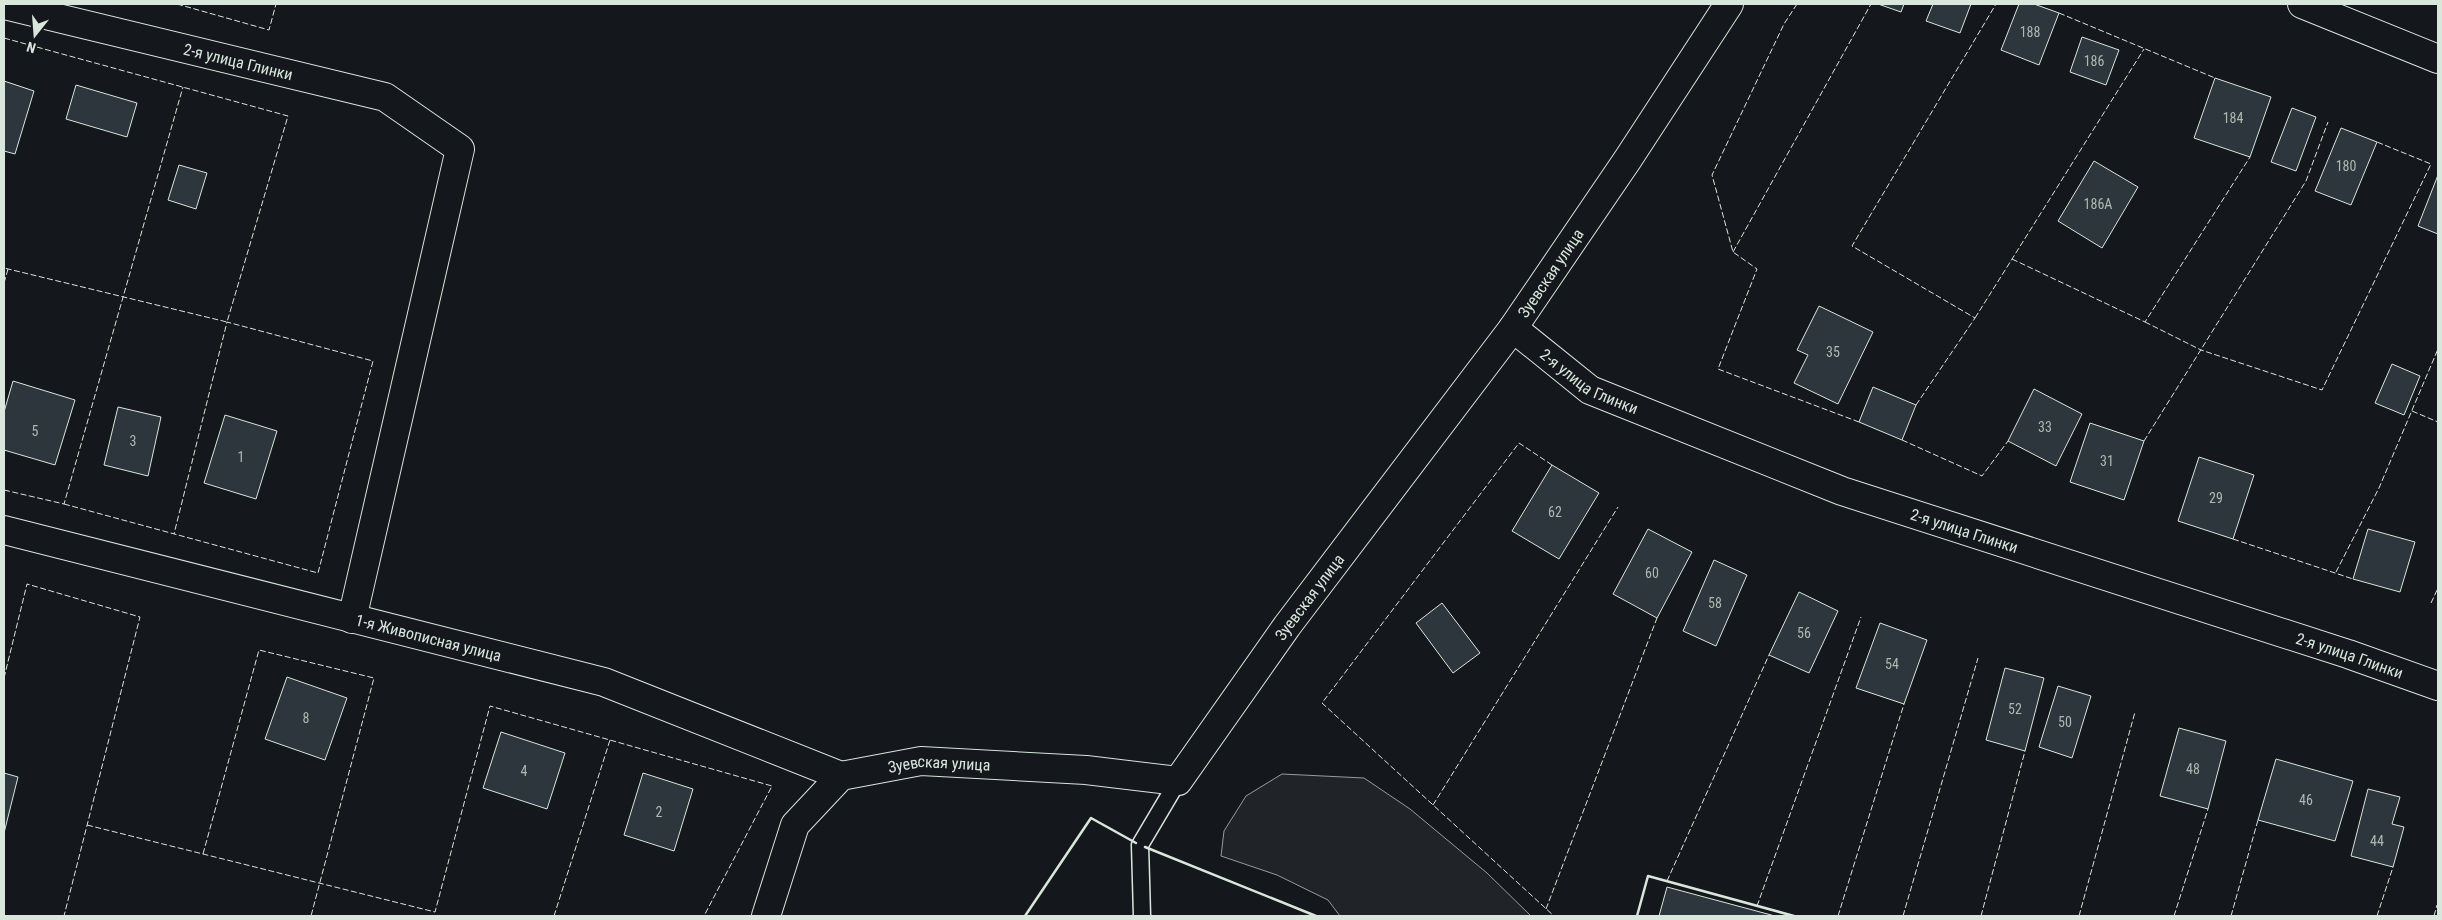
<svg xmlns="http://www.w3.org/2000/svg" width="2442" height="920" font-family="'Roboto Condensed',sans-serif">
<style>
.green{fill:#202428;stroke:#939e99}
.building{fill:#2c363c;stroke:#d8e6dc}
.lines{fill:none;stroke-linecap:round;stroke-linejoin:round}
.service-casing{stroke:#d8e6dc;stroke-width:19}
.minor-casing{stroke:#d8e6dc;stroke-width:30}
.secondary-casing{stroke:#d8e6dc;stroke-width:30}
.service{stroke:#14181c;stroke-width:16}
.minor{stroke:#14181c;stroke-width:28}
.secondary{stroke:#14181c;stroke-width:28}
.fence{stroke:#d8e6dc;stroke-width:1;stroke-dasharray:6 2.5;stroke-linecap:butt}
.wall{stroke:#d8e6dc;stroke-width:2.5}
.labels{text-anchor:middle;stroke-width:4;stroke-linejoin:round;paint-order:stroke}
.number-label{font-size:14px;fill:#adbab4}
.street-label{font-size:16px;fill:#d8e6dc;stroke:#14181c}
</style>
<rect width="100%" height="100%" fill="#14181c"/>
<path class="green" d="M1282,774l82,4 46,31 77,64 44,43h-191l-12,-16 -51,-25 -56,-19 3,-25 22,-35z"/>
<path class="building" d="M1878,4h26l-3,8z
M1933,4h38l-11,29 -34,-12z
M2019,4h15l25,9 -20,52 -38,-15z
M2082,37l37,13 -13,35 -36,-13z
M2215,78l56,19 -21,60 -56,-19z
M4,81l30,10 -19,63 -11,-3z
M76,85l61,18 -10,34 -61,-18z
M2292,108l24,9 -20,54 -25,-9z
M2341,128l36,14 -26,63 -36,-14z
M2094,161l44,26 -36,61 -44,-27z
M179,165l28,8 -11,36 -28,-9z
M2438,175v59l-20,-8z
M1819,306l54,26 -35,72 -44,-21 14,-28 -11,-5z
M2392,364l28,12 -16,39 -29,-12z
M13,381l62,19 -20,65 -51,-15v-38z
M1873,387l43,18 -14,35 -43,-18z
M2034,389l48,25 -26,52 -48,-25z
M118,407l43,10 -13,59 -44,-11z
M225,415l52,16 -21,68 -52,-16z
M2090,423l54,18 -20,59 -54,-18z
M2199,457l55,18 -21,64 -55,-18z
M1552,465l47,28 -40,66 -47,-28z
M1648,529l44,23 -35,66 -44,-24z
M2368,529l47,13 -15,50 -47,-13z
M1714,560l33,15 -31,71 -33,-15z
M1799,592l39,19 -29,62 -40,-18z
M1442,603l38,50 -27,20 -37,-50z
M1880,623l47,17 -23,64 -48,-16z
M2005,668l39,10 -19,73 -39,-11z
M287,677l60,21 -22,62 -60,-21z
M2058,686l33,10 -19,62 -33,-11z
M2179,728l47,13 -18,68 -48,-13z
M501,732l64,21 -18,56 -64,-21z
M2276,759l77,22 -18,60 -77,-21z
M4,773l14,4 -14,56z
M643,773l50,16 -19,62 -50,-16z
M2368,789l32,8 -8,27 12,3 -11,40 -42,-11z
M1667,887l108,29h-116z"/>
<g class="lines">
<g class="service-casing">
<path id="service" d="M1142,916l-2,-71 38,-64"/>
</g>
<g class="minor-casing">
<g id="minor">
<path id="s1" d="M4,5l381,92 75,52 -108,470"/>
<path id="s2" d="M1513,328l77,62 252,101 506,163 90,32"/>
<path id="s3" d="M4,530l600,152 237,94"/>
<path id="s4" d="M766,916l29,-91 46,-49 80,-15 165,9 92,11 109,-155 226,-298 115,-169 101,-155"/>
</g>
</g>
<g class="secondary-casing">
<path id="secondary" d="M2302,4l136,55"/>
</g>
<use href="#service" class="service"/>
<use href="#minor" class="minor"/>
<use href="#secondary" class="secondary"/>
<path class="fence" d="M177,4l92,26 7,-26
M1797,4l-13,20 -72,151 21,77 24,17 -39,100 141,53
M2059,13l156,65
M4,38l284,78 -61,206 -223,-54
M1733,252l138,-248
M2012,259l133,63 105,-165
M4,283l4,-14
M1975,318l169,-269
M2145,322l56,28 121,40 109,-226 -54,-22
M1916,405l59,-87 -123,-72 144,-242
M2412,411l26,11
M1902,440l80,36 26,-35
M2144,441l162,-260 22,-59
M1552,465l-33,-22 -197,260 232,213
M4,490l60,14 119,-417
M64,504l254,69 55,-212 -146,-39 -53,212
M2233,539l120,40
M2336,572l43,-84 59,-139
M2431,603l7,-15
M4,678l23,-94 113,33 -76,299
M1433,805l185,-298
M87,825l348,87 55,-206 282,80 -68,130
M203,854l56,-204 115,28 -63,238
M1667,881l102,-226
M1757,906l104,-289
M1546,909l111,-291
M554,916l56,-176
M1838,916l66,-212
M1903,916l75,-258
M1981,916l44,-165
M2079,916l56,-204
M2174,916l34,-107
M2231,916l27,-96
M2377,916l16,-49
M2434,916l3,-11"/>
<path class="wall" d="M1145,847l171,69
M1025,916l66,-98 45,25
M1637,916l11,-40 146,40"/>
</g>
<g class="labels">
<g class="number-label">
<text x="2030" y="37">188</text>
<text x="2094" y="66">186</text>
<text x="2233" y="123">184</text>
<text x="2346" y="171">180</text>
<text x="2098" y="209">186А</text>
<text x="1833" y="357">35</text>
<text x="2045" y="432">33</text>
<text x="35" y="436">5</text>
<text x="133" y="446">3</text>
<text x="241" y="462">1</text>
<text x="2107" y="466">31</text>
<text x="2216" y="503">29</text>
<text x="1555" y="517">62</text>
<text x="1652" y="578">60</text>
<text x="1715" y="608">58</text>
<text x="1804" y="638">56</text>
<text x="1892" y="669">54</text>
<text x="2015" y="714">52</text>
<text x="306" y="723">8</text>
<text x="2065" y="727">50</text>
<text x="2193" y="774">48</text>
<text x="524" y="776">4</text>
<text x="2306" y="805">46</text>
<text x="659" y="817">2</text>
<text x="2377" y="846">44</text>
</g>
<g class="street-label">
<text dy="6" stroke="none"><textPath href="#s1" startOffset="241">2-я улица Глинки</textPath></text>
<text dy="6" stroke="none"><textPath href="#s4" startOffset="1132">Зуевская улица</textPath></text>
<text dy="6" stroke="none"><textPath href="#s2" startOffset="94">2-я улица Глинки</textPath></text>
<text dy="6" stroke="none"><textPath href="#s2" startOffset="499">2-я улица Глинки</textPath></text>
<text dy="6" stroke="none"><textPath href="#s4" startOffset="728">Зуевская улица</textPath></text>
<text dy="6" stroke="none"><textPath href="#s3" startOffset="438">1-я Живописная улица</textPath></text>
<text dy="6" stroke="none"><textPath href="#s2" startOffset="904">2-я улица Глинки</textPath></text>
<text dy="6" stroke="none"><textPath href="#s4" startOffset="262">Зуевская улица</textPath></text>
</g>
</g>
<rect width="2442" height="920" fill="none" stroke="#d8e6dc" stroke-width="10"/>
<g transform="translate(35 35) rotate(197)" stroke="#14181c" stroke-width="4" paint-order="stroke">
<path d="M0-4L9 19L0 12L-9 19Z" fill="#d8e6dc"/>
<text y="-8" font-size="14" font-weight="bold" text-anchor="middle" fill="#d8e6dc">N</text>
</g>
</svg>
